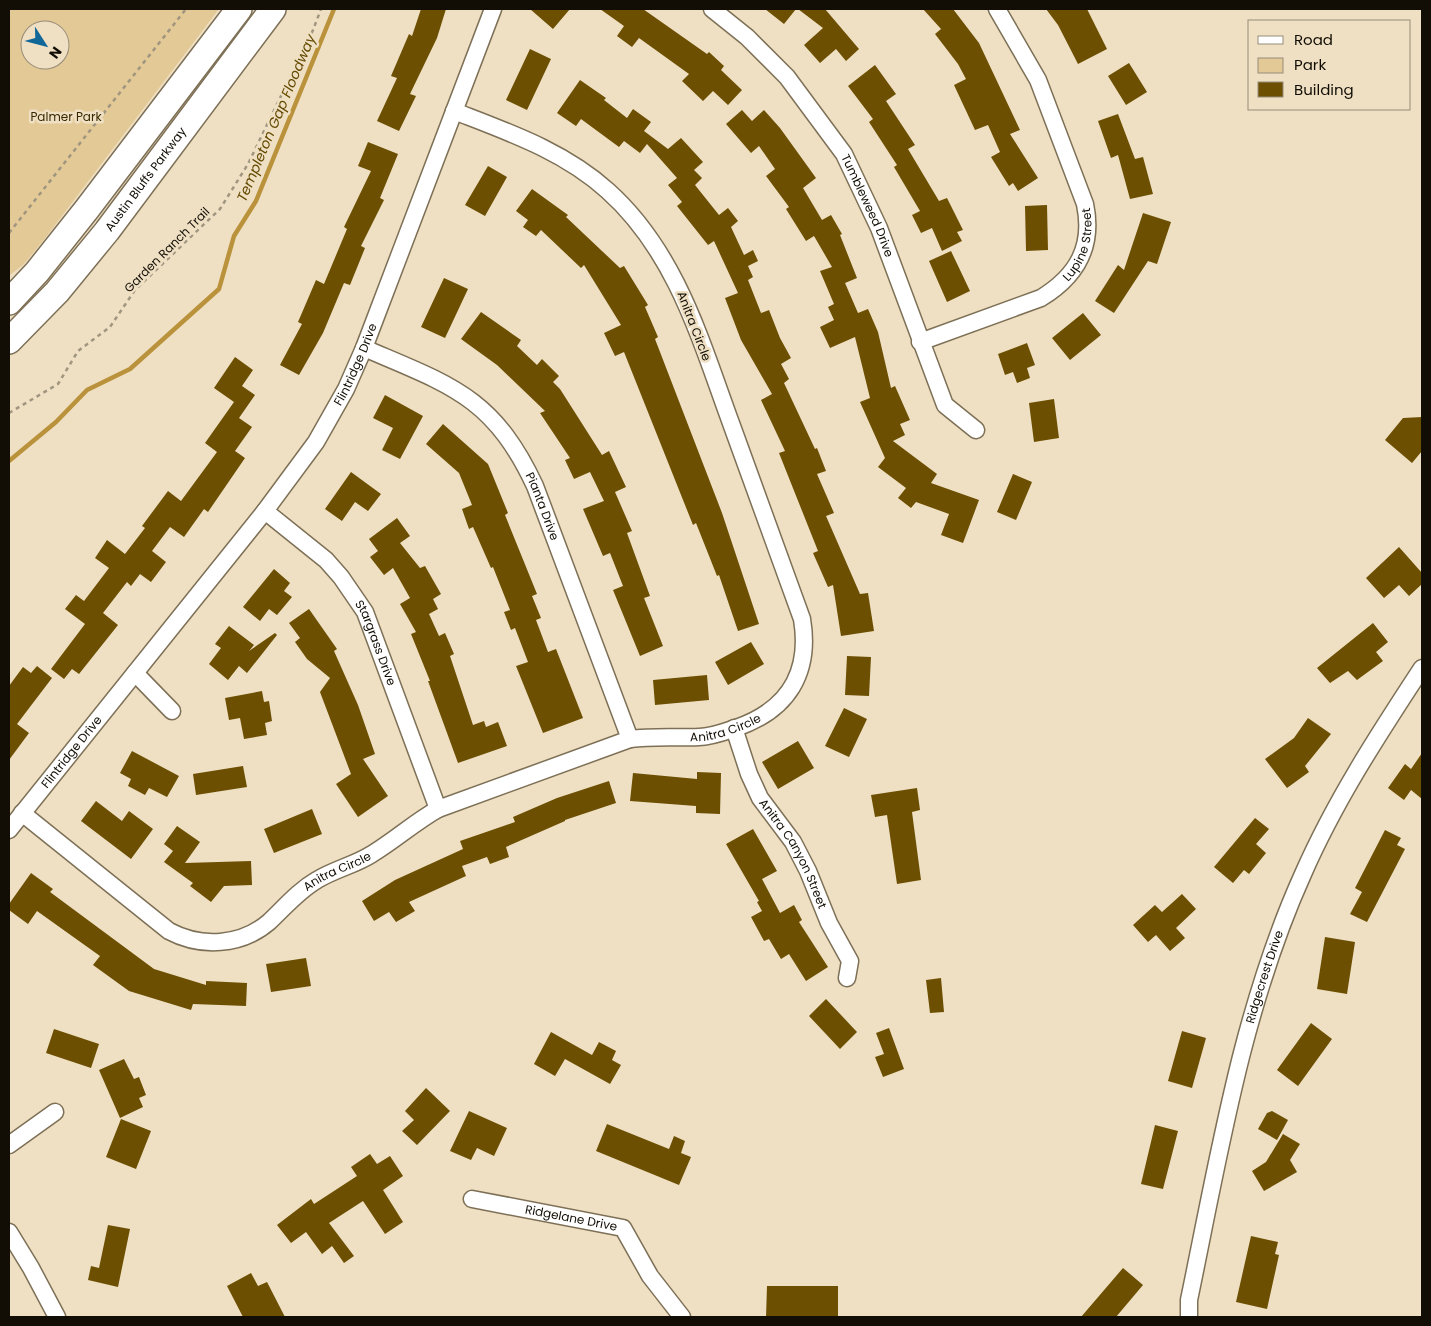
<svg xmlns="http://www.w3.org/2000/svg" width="1431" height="1326" font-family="Poppins,sans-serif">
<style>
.green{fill:#e3c996;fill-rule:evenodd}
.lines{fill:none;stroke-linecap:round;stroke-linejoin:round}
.stream{stroke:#ba923b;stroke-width:4.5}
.building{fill:#6c4f00}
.street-casing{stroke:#7d7056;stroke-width:19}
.primary-casing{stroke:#7d7056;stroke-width:28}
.path{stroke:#a0957f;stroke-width:2.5;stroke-dasharray:4 4;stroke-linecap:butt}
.street{stroke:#fff;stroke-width:16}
.primary{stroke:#fff;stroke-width:25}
.labels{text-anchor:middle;stroke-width:5;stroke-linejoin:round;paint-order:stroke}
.park-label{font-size:12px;fill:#392902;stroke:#efe0c4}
.street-label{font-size:12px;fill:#120e05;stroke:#efe0c4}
.water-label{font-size:14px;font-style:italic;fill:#644900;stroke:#efe0c4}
</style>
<rect width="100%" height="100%" fill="#efe0c4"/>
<path class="green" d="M9,9h210l-173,228 -22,27 -15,12zM30,30h30v30h-30z"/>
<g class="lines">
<path class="stream" d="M9,461l47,-39 31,-32 43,-21 89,-80 15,-53 22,-35 78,-192"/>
</g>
<path class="building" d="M421,9h25l-9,29 -27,56 6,2 -17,35 -22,-10 20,-43 -6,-2 18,-42 3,2z
M530,9h40l-17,20z
M600,9h43l64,45 2,-2 15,14 -3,4 21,20 -14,15 -15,-14 -10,10 -21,-20 7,-7 -50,-36 -7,9 -15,-11 7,-10z
M765,9h31l-12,15z
M798,9h27l34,40 -13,12 -10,-12 -16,14 -16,-18 19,-17z
M923,9h30l26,34 41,87 -10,4 28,44 -20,13 -5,-8 -4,3 -18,-29 9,-5 -12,-27 -13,5 -21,-45 12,-6 -8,-15 -23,-30 6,-5z
M1046,9h41l20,40 -29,15 -20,-39z
M530,49l21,10 -24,51 -21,-10z
M1129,63l18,29 -21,13 -18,-29z
M875,65l21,29 -10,7 29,44 -7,4 31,52 8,-3 16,32 -6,2 5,9 -20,10 -10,-23 -11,5 -9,-18 8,-4 -26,-44 3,-2 -28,-43 4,-3 -25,-33z
M580,80l26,18 -2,2 23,18 6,-9 18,13 -7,9 24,18 13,-11 22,24 -9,8 8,8 -7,7 24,30 9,-7 10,13 -7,6 13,28 9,-5 5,11 -10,5 5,11 -5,3 13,33 8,-3 11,28 11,20 -10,6 8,15 -5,4 31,66 2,-1 9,23 -9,3 17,39 -8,3 34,78 8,-1 6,38 -33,5 -8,-51 -5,2 -15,-34 5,-2 -39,-98 6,-2 -24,-51 11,-6 -31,-54 -16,-42 13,-5 -24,-52 -6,4 -31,-39 5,-4 -14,-17 9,-7 -30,-34 -7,9 -16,-12 -5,6 -38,-28 -5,7 -19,-13z
M742,110l10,11 12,-11 16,18 36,50 -13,10 19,32 9,-5 11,19 -2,1 17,43 -12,5 13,30 10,-4 10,23 13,56 4,-2 15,34 -10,4 5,11 -12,6 44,33 -6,9 48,17 -16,43 -22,-8 8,-21 -33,-12 -5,6 -13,-10 8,-10 -28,-21 7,-9 -25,-56 10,-4 -15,-61 -25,11 -10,-21 14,-7 -6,-13 6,-3 -14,-33 12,-4 -18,-31 -8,5 -20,-32 3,-2 -23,-31 9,-7 -16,-23 -8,7 -25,-29z
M1118,114l17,45 8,-2 10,37 -23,5 -12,-44 -7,3 -13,-37z
M368,142l30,12 -18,44 4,2 -23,46 4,2 -15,37 -6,-2 -21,50 -24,42 -19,-10 22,-41 -4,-2 18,-42 8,4 23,-55 -3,-2 27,-56 -13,-5z
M488,166l19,11 -22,39 -20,-11z
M532,189l36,26 -2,2 54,51 4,-2 24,39 -3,2 13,30 -3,2 67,174 37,111 -21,7 -19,-56 -2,1 -21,-53 -3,2 -69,-173 -9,4 -11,-23 17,-8 -37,-60 -3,3 -40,-38 -5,6 -13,-9 5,-7 -12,-9z
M1047,205l1,45 -22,1 -1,-45z
M1143,213l28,9 -14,42 -9,-3 -34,52 -19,-12 23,-36 6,5z
M951,251l19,40 -23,11 -18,-41z
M444,278l24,11 -23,49 -24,-11z
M481,312l40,28 -4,6 20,19 5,-6 17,17 -6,6 7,7 42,66 7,-4 17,36 -11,5 17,39 -5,2 23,63 -6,2 19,48 -23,10 -27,-66 10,-4 -13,-33 -7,3 -20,-47 21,-8 -14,-29 -16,7 -9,-19 5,-2 -30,-45 5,-2 -48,-46 -36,-26z
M1083,313l18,22 -31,25 -18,-22z
M1027,343l8,22 -8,3 3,10 -13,5 -4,-11 -8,3 -7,-21z
M235,357l18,13 -11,16 13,9 -16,23 13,9 -17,24 10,7 -37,54 -4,-3 -20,28 -14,-10 -18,24 14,11 -15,20 -11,-8 -9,12 -4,-4 -24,31 15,12 -39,49 -7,-5 -8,10 -13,-10 34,-45 -20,-15 11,-14 8,6 25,-33 -14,-10 12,-18 18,14 20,-26 -3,-2 26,-35 13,10 36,-49 -12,-9 29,-41 -20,-14z
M385,395l38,21 -23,43 -18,-9 11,-22 -20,-10z
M1054,399l5,39 -25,4 -5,-39z
M1422,417v34l-10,12 -27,-23 18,-22z
M443,424l45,40 20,49 -3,2 32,79 -5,2 9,22 -5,2 12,32 8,-3 27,69 -40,15 -27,-67 12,-4 -13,-34 -4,2 -7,-18 6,-2 -17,-43 -2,1 -18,-41 -4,2 -7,-20 10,-4 -13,-32 -33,-29z
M351,472l30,22 -13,17 -13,-9 -13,19 -17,-12z
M1013,474l19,8 -16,38 -19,-8z
M397,518l13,18 -10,7 20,25 5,-2 16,28 -8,5 5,10 -9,5 10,22 6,-3 9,21 -4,2 23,69 11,-4 2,6 12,-5 9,24 -49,17 -30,-82h2l-19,-47 5,-2 -16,-28 10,-6 -17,-30 -9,7 -14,-18 8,-6 -9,-12z
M1399,547l23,26v11l-13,12 -10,-11 -15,13 -18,-20z
M274,569l16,14 -6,8 8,6 -15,18 -8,-6 -9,12 -17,-14z
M309,609l28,40 -3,2 24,54 17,49 -12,5 25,37 -30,21 -22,-33 15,-10 -31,-82 10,-14 -23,-19 -12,-17 5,-4 -11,-15z
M1373,623l15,19 -12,10 7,9 -26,19 -9,-9 -18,12 -13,-15z
M229,626l25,19 -5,6 26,-18 2,2 -30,38 -8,-7 -11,14 -19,-16 12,-16 -6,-4z
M751,642l13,22 -36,21 -13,-23z
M847,656l24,1 -2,39 -24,-1z
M37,666l15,12 -35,46 12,9 -20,27v-74l14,-19 8,6z
M707,675l2,25 -54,5 -2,-25z
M262,691l2,11 5,-1 3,20 -7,2 2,12 -23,4 -4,-21 -11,2 -4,-22z
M844,708l23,11 -18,38 -24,-11z
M1308,718l23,16 -26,32 4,6 -22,16 -22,-29 29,-21z
M798,741l16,27 -36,21 -16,-27z
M132,751l47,25 -12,21 -18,-9 -4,7 -17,-9 3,-7 -11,-6z
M1422,753v46l-11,-9 -7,10 -16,-12 17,-24 6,5z
M243,766l4,21 -51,8 -3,-21z
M697,772l24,1 -1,41 -24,-1v-7l-66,-5 3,-28 64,6z
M609,781l7,22 -51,17v1l-59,26 3,10 -19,7 -3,-7 -25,9 4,10 -57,26 6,9 -19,11 -7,-10 -15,9 -12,-20 33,-21 68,-31 -3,-8 55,-19 -2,-5 44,-19z
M917,788l3,22 -8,2 9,68 -24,4 -10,-69 -12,2 -4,-22z
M96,801l26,20 7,-10 24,18 -22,30 -50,-38z
M312,809l10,25 -48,19 -10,-24z
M1255,818l14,11 -13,15 10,9 -17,21 -5,-4 -11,13 -19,-16z
M177,826l23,16 -15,21 66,-2 1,24 -28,1 -13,16 -21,-16 3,-3 -29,-21 9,-11 -9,-7z
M753,829l24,42 -15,8 18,34 14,-8 8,15 -3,2 29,45 -22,14 -17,-27 -8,5 -12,-20 -5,2 -13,-24 11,-6 -5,-9 2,-1 -33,-57z
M1385,830l16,8 -4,7 8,4 -38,73 -17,-8 12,-22 -7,-4z
M31,873l22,16 -3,3 104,77 52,16v-4l41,2 -1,23 -53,-2 -2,6 -62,-19 -36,-26 7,-9 -63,-45 -9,13 -19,-14v-6z
M1182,894l14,15 -20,19 9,10 -15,13 -14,-16 -8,7 -15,-17 22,-20 7,7z
M1325,937l30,5 -8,52 -30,-5z
M306,958l5,28 -40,6 -5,-28z
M941,978l3,34 -14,1 -4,-33z
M826,999l31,33 -17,17 -31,-33z
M1311,1023l21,16 -34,47 -21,-16z
M889,1028l15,41 -21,8 -8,-20 9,-3 -8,-21z
M54,1029l45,15 -8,24 -45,-15z
M1182,1031l24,7 -14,50 -24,-7z
M551,1032l41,23 7,-13 17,9 -4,9 9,5 -11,19 -45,-25 -10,17 -21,-12z
M124,1059l10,20 5,-2 7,18 -7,3 4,9 -23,11 -21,-48z
M426,1088l24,23 -33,34 -15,-14 12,-11 -9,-9z
M469,1111l38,17 -13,28 -17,-8 -6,12 -21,-9z
M1272,1111l16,9 -11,20 -19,-11 9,-16z
M121,1119l30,12 -15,38 -30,-12z
M607,1124l62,25 5,-13 11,5 -4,12 10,4 -12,28 -83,-34z
M1155,1125l23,6 -15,58 -22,-5z
M1283,1134l17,10 -10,16 7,12 -33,19 -12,-20 14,-9z
M370,1154l7,10 13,-8 13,20 -20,14 20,32 -18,12 -22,-33 -34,22 25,33 -10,7 -12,-17 -10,8 -16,-22 -15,11 -14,-18 34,-26 3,5 43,-28 -6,-9z
M108,1225l22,4 -12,58 -30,-7 3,-14 8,2z
M1251,1236l27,6 -3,12 4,1 -12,54 -31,-7z
M1123,1268l20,17 -27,32h-35z
M251,1273l7,13 9,-4 18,35h-42l-16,-31z
M767,1286h71v31h-72z"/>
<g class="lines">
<g class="street-casing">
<g id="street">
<path id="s1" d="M712,9l35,28 40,40 57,77 35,74 66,177 31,25"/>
<path id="s2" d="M920,342l121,-44c36,-22 53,-51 44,-94l-47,-124 -41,-71"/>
<path id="s3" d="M364,348c86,37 129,48 171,138l95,253"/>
<path id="s4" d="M265,511l61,49 15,17 24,35 73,197"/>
<path d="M135,673l37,38"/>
<path id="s5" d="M734,728l15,46 11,24 33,44 15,29 21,52 21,38 -3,17"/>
<path id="s6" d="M22,813l147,118c32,17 72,15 100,-9 16,-15 29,-31 48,-42 18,-11 38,-15 55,-26 23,-14 43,-32 66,-45l192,-70c23,-3 45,-1 69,-2 12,0 25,-5 37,-9 52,-18 75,-55 66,-109 -23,-65 -47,-129 -70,-193 -31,-84 -55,-173 -124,-235 -44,-40 -100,-59 -154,-80"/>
<path id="s7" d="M9,830l256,-319 51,-69 30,-53 18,-41 129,-339"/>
<path d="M9,1145l46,-33"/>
<path id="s8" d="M472,1199l151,29 27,48 32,41"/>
<path d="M9,1232l22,36 26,49"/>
<path id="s9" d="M1189,1317v-17c30,-144 53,-291 114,-426 32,-73 75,-139 119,-206"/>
</g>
</g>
<g class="primary-casing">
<g id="primary">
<path d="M9,302l28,-30 50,-63 152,-200"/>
<path id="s10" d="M9,341l48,-49 50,-61 166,-222"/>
</g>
</g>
<path class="path" d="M9,233l177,-224
M9,413l49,-29 20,-33 32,-24 25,-37 85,-81 28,-45 65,-134 8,-21"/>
<use href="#street" class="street"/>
<use href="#primary" class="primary"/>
</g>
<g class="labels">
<g class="park-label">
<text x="66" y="121">Palmer Park</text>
</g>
<g class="street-label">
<text dy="4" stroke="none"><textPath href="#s10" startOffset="212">Austin Bluffs Parkway</textPath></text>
<text dy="4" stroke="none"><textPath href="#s1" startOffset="254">Tumbleweed Drive</textPath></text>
<text dy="4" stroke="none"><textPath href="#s2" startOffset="198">Lupine Street</textPath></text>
<text transform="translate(167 250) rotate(-45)" y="4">Garden Ranch Trail</text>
<text transform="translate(694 326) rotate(69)" y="4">Anitra Circle</text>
<text dy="4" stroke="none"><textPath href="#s7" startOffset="582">Flintridge Drive</textPath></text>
<text dy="4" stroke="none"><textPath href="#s3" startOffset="249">Pianta Drive</textPath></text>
<text dy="4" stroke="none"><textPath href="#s4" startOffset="176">Stargrass Drive</textPath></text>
<text dy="4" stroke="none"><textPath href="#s6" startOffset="801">Anitra Circle</textPath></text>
<text dy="4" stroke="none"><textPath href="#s7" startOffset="100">Flintridge Drive</textPath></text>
<text dy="4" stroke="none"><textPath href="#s5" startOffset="140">Anitra Canyon Street</textPath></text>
<text dy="4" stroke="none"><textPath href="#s6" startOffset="381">Anitra Circle</textPath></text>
<text dy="4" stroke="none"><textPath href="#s9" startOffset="349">Ridgecrest Drive</textPath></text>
<text dy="4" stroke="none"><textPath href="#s8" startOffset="101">Ridgelane Drive</textPath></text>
</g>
<g class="water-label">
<text transform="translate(276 118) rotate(-67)" y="5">Templeton Gap Floodway</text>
</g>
</g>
<rect width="1431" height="1326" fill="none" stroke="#120e05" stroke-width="20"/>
<rect x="1248" y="20" width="162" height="90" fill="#efe0c4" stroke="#978c78"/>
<rect x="1258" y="36" width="25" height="8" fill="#ffffff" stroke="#978c78"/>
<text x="1294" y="45" font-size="15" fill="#120e05">Road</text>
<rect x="1258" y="58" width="25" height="15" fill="#e3c996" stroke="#978c78"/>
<text x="1294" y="70" font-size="15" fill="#120e05">Park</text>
<rect x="1258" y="82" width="25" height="15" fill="#6c4f00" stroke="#978c78"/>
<text x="1294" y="95" font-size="15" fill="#120e05">Building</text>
<g transform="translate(45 45) rotate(126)"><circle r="24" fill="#efe0c4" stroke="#978c78"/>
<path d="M0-4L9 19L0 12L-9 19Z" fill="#106798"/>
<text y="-8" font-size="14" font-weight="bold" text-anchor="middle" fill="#120e05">N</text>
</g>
</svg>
